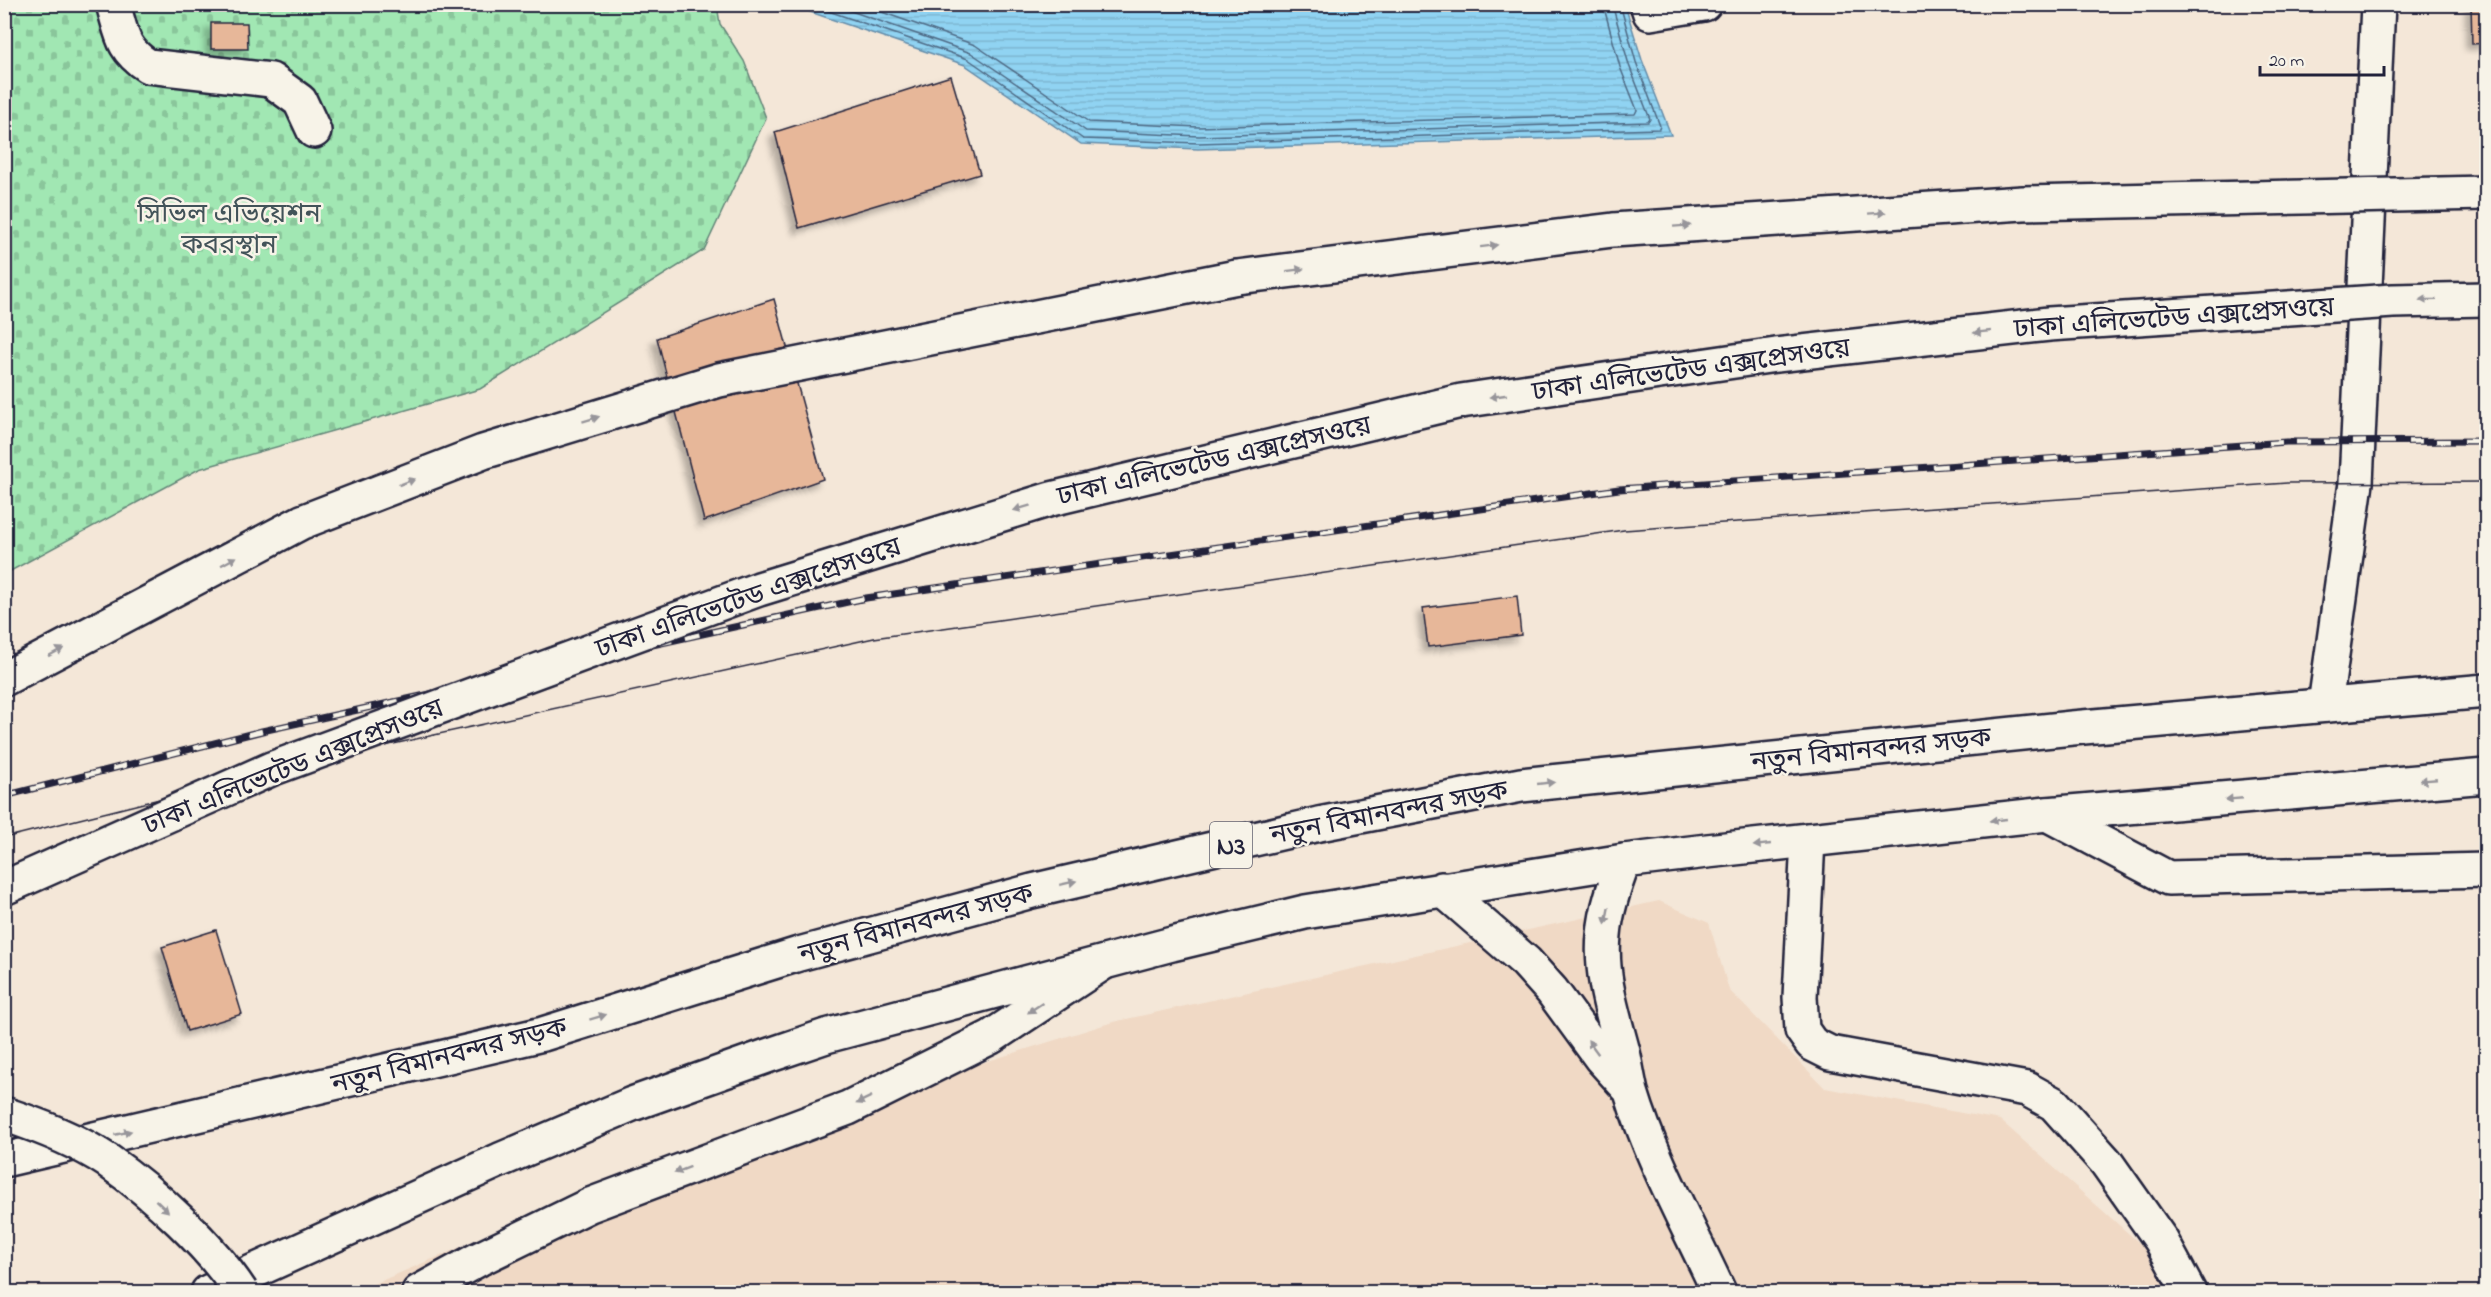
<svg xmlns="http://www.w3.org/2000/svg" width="2491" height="1297" font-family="'Indie Flower','Noto Sans Bengali',sans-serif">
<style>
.built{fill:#f0d9c5}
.cemetery{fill:url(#cemetery-stones);stroke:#628477;stroke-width:1.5}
.water{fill:url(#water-rules);stroke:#648ca9;stroke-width:1.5}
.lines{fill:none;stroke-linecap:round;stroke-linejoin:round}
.shore{stroke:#4e6984;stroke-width:1.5}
.building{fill:#e7b799;stroke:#22223b;stroke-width:1.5;filter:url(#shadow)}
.minor-casing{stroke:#22223b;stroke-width:38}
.major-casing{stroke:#22223b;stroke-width:38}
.highway-casing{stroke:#22223b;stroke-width:38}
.minor{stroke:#f7f3e8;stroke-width:33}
.major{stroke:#f7f3e8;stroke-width:33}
.highway{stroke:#f7f3e8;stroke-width:33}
.tram{stroke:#22223b;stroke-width:1.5}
.rail-casing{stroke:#22223b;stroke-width:7}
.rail{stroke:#f7f3e8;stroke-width:4.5;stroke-dasharray:14;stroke-linecap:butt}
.minor-bridge-casing{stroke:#22223b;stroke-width:38;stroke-linecap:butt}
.highway-bridge-casing{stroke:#22223b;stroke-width:38;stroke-linecap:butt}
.minor-bridge{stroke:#f7f3e8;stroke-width:33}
.highway-bridge{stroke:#f7f3e8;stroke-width:33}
.oneway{fill:#97959a}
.labels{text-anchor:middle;stroke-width:5;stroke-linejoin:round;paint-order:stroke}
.shield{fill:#f7f3e8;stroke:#62616f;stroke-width:1.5}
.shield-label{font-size:26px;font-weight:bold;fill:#22223b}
.park-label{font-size:27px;fill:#425359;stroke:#f7f3e8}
.street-label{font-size:27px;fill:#22223b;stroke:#f7f3e8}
</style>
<defs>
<pattern id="cemetery-stones" width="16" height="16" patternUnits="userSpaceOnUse" patternTransform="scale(1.5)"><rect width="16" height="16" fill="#a1e7b3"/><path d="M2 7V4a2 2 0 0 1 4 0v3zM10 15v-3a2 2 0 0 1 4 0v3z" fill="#8ac69b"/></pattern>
<pattern id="water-rules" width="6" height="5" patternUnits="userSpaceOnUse" patternTransform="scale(1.5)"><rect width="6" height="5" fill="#90d3f2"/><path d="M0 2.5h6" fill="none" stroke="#7cb5d0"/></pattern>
<filter id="shadow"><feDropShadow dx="-5.5" dy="5.5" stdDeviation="3" flood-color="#0004"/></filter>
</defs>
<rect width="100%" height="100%" fill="#f4e7d8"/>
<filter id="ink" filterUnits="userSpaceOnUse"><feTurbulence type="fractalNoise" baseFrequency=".0167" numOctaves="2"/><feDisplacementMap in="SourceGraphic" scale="12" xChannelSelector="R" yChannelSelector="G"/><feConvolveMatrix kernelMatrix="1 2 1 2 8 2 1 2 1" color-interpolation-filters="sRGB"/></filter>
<g filter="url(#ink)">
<path class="built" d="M1659,901l50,22 20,67 96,98 175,32 145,128 25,44h-1815l294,-125 464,-145z"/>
<path class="cemetery" d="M5,5h712l3,19 24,37 22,57 -62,132 -224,139 -281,80 -194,105z"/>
<path class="water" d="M790,5h835l17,55 29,75 -473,14 -117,-5 -116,-79z"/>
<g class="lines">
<path class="shore" d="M808,4l160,55 115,80 116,4 460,-14 1,-3 -24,-64 -16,-58
M831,4l140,49 115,78 113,5 449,-14 2,-3 -21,-54 -17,-61
M859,4l116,41 114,77 110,5 436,-13 2,-4 -17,-43 -17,-63"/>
</g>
<path class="building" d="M2471,4h15v39l-14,1z
M211,23h36l1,26h-37z
M951,76l29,98 -181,54 -24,-96z
M774,299l49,180 -119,42 -47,-183z
M1517,596l4,39 -93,12 -5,-39z
M216,930l26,84 -55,17 -25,-84z"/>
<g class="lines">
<g class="minor-casing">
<path id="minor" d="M113,4c9,29 8,45 35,62l123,14 29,21 14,30
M1647,4l3,9 54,-9
M2325,705l31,-222 22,-479
M2047,814l121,64 318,-8
M1624,861c-9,23 -18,48 -20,74 -4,40 9,79 19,117 3,13 5,27 8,40 20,67 59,137 88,200
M1442,889l84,73 26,29 49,67 29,32
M419,1292l60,-33 111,-54 258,-97 143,-71 109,-72"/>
</g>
<g class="major-casing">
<path id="major" d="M1808,840l-8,157 2,33 10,14 18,9 197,36 27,15 52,58 55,78 28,52"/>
</g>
<g class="highway-casing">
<path id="highway" d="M4,679l298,-157 181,-70 236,-72 518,-103
M4,1160l539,-126 256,-80 233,-63 287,-67 202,-39 551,-57 414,-37
M208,1292l292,-132 132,-56 135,-48 59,-20 346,-92 133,-32 319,-51 83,-10 340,-37 439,-38"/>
</g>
<use href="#minor" class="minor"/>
<use href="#major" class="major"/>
<use href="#highway" class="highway"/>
<path class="tram" d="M4,838l267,-67 603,-133 750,-108 663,-47 199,-1"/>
<g class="rail-casing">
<path id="rail" d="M4,796l258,-65 604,-133 753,-109 667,-47 200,-1"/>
</g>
<use href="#rail" class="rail"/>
<g class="minor-bridge-casing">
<path id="minor-bridge" d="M4,1114c36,12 73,26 104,47 46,32 103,85 133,131"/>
</g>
<g class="highway-bridge-casing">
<path id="highway-bridge" d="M1237,277l376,-47 410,-27 463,-10
M4,888l267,-119 488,-180 292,-90 410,-98 315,-46 273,-31 344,-23 93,-2"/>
</g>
<use href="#minor-bridge" class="minor-bridge"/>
<use href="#highway-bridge" class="highway-bridge"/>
</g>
<defs><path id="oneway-solid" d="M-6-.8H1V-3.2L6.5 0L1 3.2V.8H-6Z" transform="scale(1.5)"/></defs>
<g class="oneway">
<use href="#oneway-solid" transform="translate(1877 213) rotate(-4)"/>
<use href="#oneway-solid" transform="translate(1682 226) rotate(-4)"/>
<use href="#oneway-solid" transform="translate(1489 246) rotate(-7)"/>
<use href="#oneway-solid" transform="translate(1295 270) rotate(-7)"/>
<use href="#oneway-solid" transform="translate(2428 300) rotate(179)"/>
<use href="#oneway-solid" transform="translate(1982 332) rotate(174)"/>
<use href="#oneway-solid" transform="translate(1498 396) rotate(172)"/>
<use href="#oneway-solid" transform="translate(591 419) rotate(-17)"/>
<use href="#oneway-solid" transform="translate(407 482) rotate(-21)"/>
<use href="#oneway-solid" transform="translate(1022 508) rotate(163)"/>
<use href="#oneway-solid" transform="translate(229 561) rotate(-28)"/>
<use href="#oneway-solid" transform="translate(56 652) rotate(-28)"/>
<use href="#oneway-solid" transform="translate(2428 780) rotate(175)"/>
<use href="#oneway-solid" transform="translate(1546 783) rotate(-6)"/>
<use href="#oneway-solid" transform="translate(2234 799) rotate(175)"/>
<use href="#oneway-solid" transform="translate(1998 820) rotate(174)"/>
<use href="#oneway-solid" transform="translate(1762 845) rotate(174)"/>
<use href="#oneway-solid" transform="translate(1068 883) rotate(-13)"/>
<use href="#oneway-solid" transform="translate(1607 916) rotate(101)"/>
<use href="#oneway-solid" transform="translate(1035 1008) rotate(146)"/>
<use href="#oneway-solid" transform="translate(598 1017) rotate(-17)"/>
<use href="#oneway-solid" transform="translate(1593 1047) rotate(-126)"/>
<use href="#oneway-solid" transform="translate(864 1100) rotate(154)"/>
<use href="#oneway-solid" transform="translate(123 1133) rotate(-13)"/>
<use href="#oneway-solid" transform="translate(682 1170) rotate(159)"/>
<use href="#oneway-solid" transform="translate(162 1206) rotate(43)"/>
</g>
</g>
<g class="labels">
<rect class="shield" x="1210" y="822" width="42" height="46" rx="4.5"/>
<g class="shield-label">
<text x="1231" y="854">N3</text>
</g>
<g class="park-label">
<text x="229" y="222">সিভিল এভিয়েশন<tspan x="229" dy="31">কবরস্থান</tspan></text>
</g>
<g class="street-label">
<text transform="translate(2174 317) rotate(-4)" y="9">ঢাকা এলিভেটেড এক্সপ্রেসওয়ে</text>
<text transform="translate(1691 369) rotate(-8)" y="9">ঢাকা এলিভেটেড এক্সপ্রেসওয়ে</text>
<text transform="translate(1214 460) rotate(-13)" y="9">ঢাকা এলিভেটেড এক্সপ্রেসওয়ে</text>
<text transform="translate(748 597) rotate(-19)" y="9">ঢাকা এলিভেটেড এক্সপ্রেসওয়ে</text>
<text transform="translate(1871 749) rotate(-6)" y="9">নতুন বিমানবন্দর সড়ক</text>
<text transform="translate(293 766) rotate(-22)" y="9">ঢাকা এলিভেটেড এক্সপ্রেসওয়ে</text>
<text transform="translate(1389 812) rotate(-11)" y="9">নতুন বিমানবন্দর সড়ক</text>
<text transform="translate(916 923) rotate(-15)" y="9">নতুন বিমানবন্দর সড়ক</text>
<text transform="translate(449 1055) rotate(-14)" y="9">নতুন বিমানবন্দর সড়ক</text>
</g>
</g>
<rect width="2491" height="1297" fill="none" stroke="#f7f3e8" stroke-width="24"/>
<rect x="12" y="12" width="2467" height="1273" fill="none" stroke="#22223b" stroke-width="2" filter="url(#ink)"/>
<path d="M2260 66v9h124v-9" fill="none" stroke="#22223b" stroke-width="3"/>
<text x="2269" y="66" font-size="18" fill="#22223b" stroke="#f7f3e8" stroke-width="4.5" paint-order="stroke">20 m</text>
</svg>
